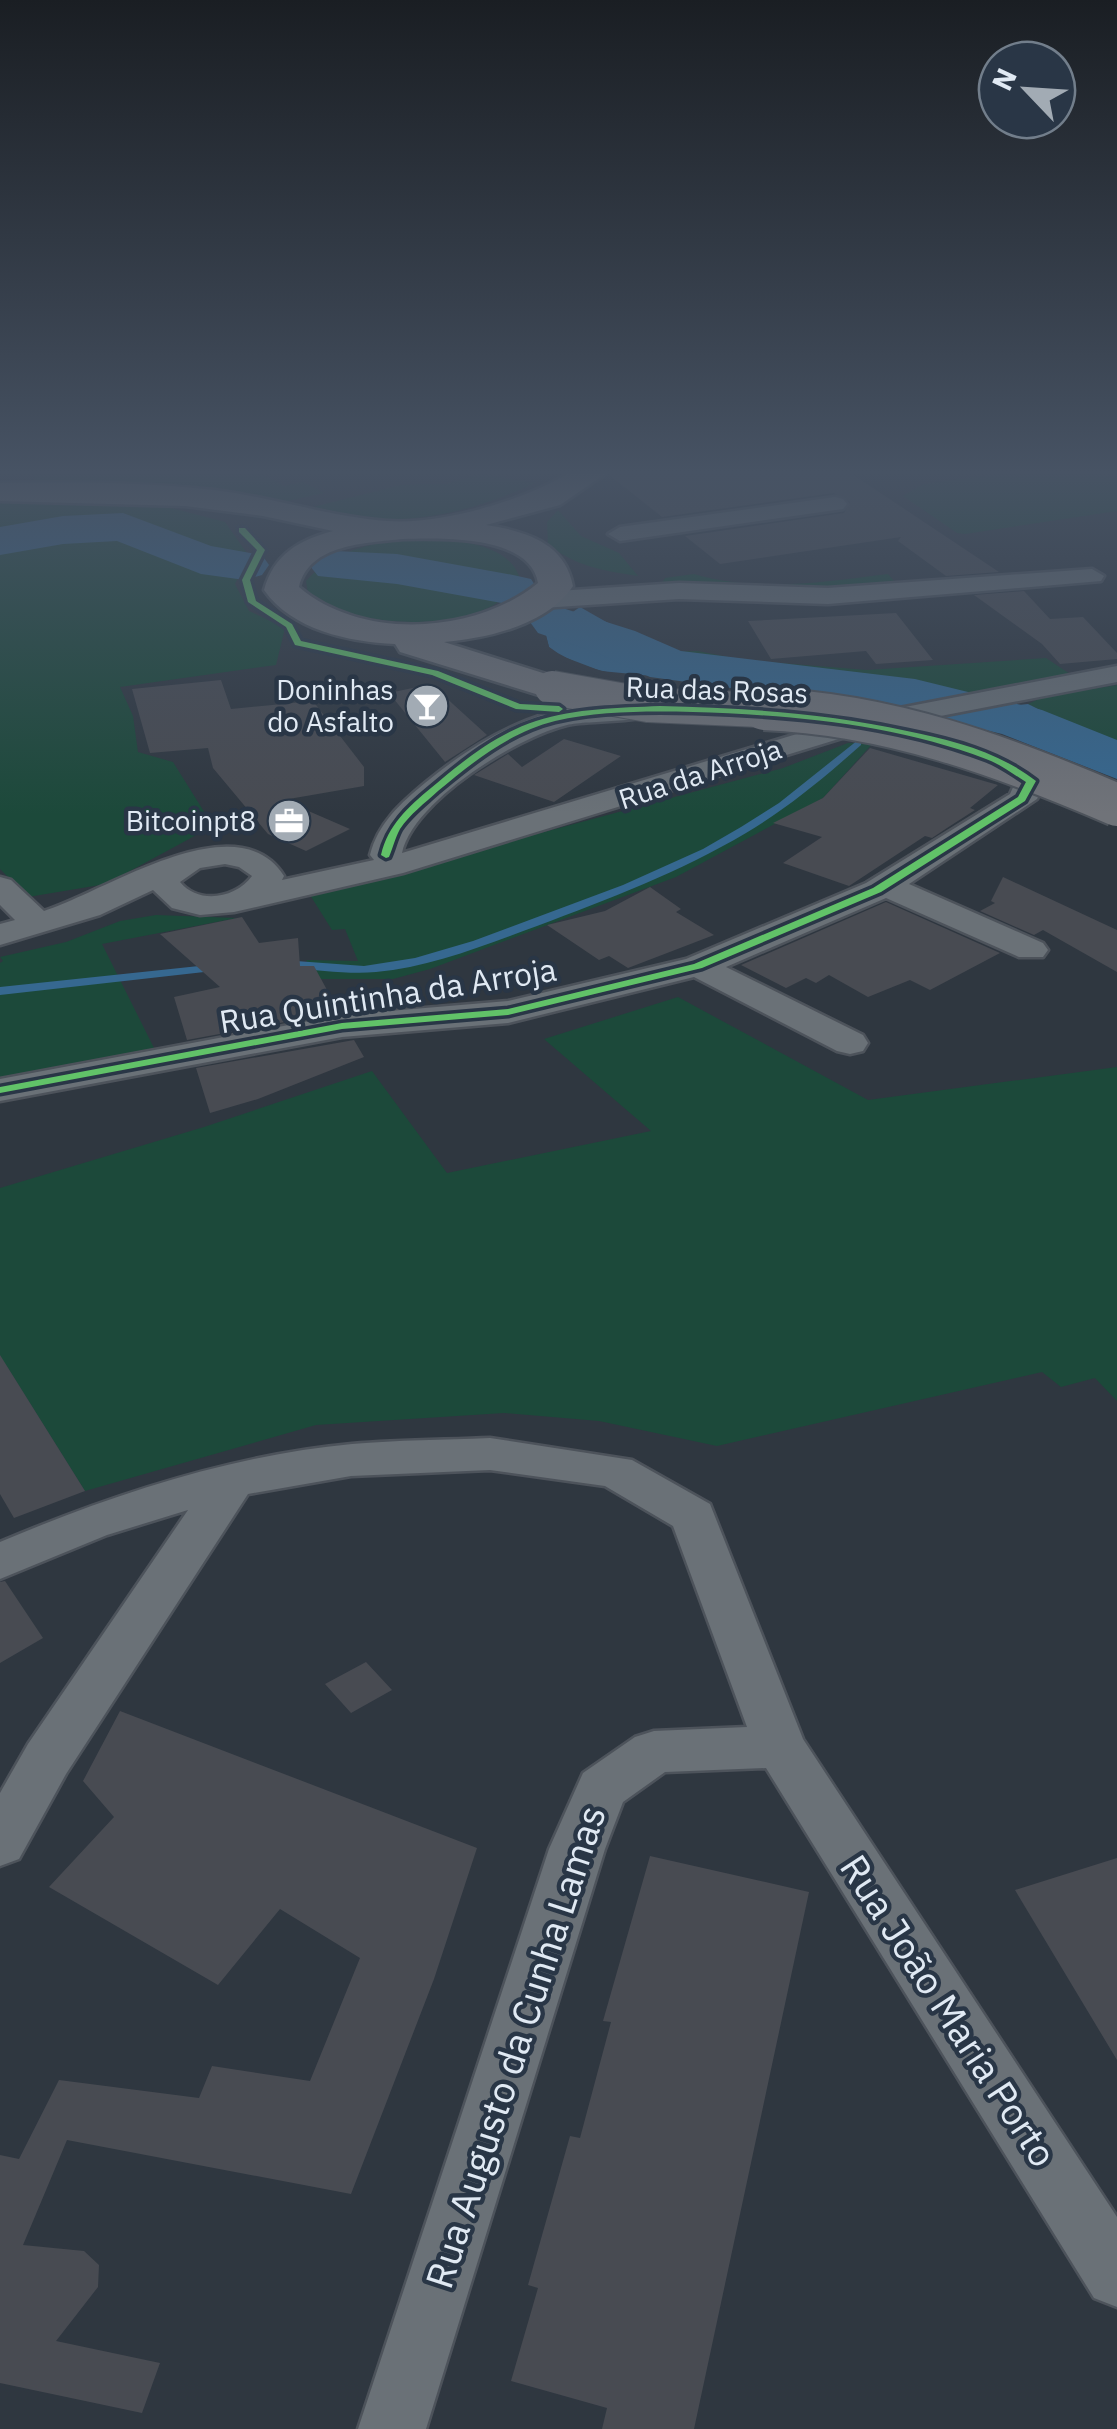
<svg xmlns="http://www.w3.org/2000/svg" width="1117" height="2429" font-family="'IBM Plex Sans',sans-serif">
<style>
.green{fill:#1c493a}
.water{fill:#366890}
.pier{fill:#2f3740}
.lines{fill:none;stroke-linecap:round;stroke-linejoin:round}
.stream{fill:#366890;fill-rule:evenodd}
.river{fill:#366890;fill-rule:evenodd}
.building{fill:#484b52}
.minor-casing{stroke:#4d535b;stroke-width:5}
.secondary-casing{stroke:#4d535b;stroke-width:5}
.minor{fill:#6a7177;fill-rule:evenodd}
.secondary{fill:#707379;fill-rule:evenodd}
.secondary-bridge-far1-casing{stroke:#4d535b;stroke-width:36;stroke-linecap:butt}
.secondary-bridge-casing{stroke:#4d535b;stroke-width:46;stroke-linecap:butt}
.secondary-bridge-far1{stroke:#707379;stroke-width:34}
.secondary-bridge{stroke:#707379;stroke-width:42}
.cycleway-casing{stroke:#293646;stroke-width:7}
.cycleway{fill:#61c268;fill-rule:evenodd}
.labels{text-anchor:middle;stroke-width:9;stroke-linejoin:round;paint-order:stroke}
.far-poi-label{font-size:28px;fill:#e0e9f3;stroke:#293646;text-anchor:end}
.far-street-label{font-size:28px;fill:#e0e9f3;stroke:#293646}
.street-label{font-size:32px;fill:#e0e9f3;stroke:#293646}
.near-street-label{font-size:38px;fill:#e0e9f3;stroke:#293646}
</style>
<rect width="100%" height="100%" fill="#2f3740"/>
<path class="green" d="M32,474h229l23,12 19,-4 21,11 -45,10 -165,-18 -77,-2z
M481,474l54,9c-69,33 -150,49 -226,25l92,-23 45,-1z
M998,474h100l19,5v32l-152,23 -8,-1 -54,-37 20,-12z
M0,500l156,4 69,18 24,34 -14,28 14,27 36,17 -9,37 -156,22 13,29 5,36 35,10 40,64 -107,58 -78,13 -28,-28z
M558,510l23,26 38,17 19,23c-34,-5 -64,-10 -90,-32l-1,-22z
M412,538c35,2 100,1 109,45 -10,7 -20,19 -31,24 -47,24 -142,19 -182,-14l-2,-12c29,-32 64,-37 106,-43z
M694,574c66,19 127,8 194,0l7,8 -130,8 -104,-5 4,-7z
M698,651l45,9 124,10 179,-12 27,18 -158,25 -205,-20 -45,-29z
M1117,685v63l-89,-44 15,-7z
M874,742l-51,56 -147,79 -246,92 -37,10h-75l-12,-19 52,1 -13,-32 -13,1 -22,-35 473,-127 65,-25z
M156,915l81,3 -135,26 52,104 -154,29v-114l3,-2 -3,-4 66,-15 54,-21z
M678,997l190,103 249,-33v334l-22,-23 -34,9 -19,-15 -325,74 -118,-25 -95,-8 -188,12 -231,66 -79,-126 -6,3v-180l204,-61 168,-56 75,102 204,-42 -107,-92z"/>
<path class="water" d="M580,607l130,74c-54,-4 -115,0 -161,-34l-4,-16z
M1028,704l89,44v20l-123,-51 -29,-7z"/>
<path class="pier" d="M546,636l3,11 10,8 42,16 114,11 -5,4 -110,-10 -44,-17 -15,-17z"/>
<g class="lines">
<path class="stream" d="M858,740l3,1v4c-36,32 -73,63 -115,88 -66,39 -137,66 -209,93 -52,19 -106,41 -161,46 -31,3 -62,-4 -92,-3l-6,-4 6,-4h12l68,5 51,-8 58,-17 150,-56 80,-36 38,-22 38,-24z
M218,964l6,4 -2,2 -222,25v-8z"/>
<path class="river" d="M123,513l88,33 51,9 7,10 -7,10 -17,5 -44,-6 -84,-33 -54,3 -63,11v-28l63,-11z
M335,551l62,3 116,21 18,4 7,11 -7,11 -18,4 -116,-21 -79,-8 -8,-10 8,-10z
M556,606l79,25 46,20 234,28 127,31 75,30v39l-115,-45 -87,-21 -265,-36 -53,-24 -59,-20 -8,-11 8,-11z"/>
</g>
<path class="building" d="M608,474h244l147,98 -53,4 -48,-35 3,-4 -181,27 -35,-28 159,-23 6,-11 -16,-9 -172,24z
M1024,591l26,28 33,-2 34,36v6l-57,5 -18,-20 -68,-49z
M896,613l37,47 -57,4 -10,-13 -95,8 -23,-38z
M221,680l10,29 82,-8 51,66v19l-81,14 67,29 -44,22 -38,-17 -55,-66 -5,-20 -58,5 -18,-64z
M431,684l56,51 -42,27 -56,-69z
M564,739l57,17 -67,46 -80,-27 34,-21 14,13z
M870,748l128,37 -28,23 5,2 -28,18 -15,10 -7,-2 -76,50 -66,-23 39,-26 -49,-14 50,-25z
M1003,877l114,53v42l-74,-42 -9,5 -54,-24 15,-8 -4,-2z
M650,887l31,22 -5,3 38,23 -86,33 -19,-12 -10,4 -52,-35 58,-14z
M886,902l114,51 -70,37 -20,-10 -42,17 -39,-22 -13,8 -10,-5 -20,10 -45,-23z
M242,917l17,26 39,-5 2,28h14l25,46 -152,28 -13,-43 46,-10 -60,-53z
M354,1040l10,17 -106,42 -48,14 -14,-45z
M0,1355l85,136 -71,27 -14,-24z
M5,1581l38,57 -43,25v-81z
M366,1662l26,28 -41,23 -26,-29z
M120,1711l357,137 -43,131 -83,215 -284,-54 -44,105 61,6 15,14 -1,22 -42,54 104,22 -18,50 -142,-30v-228l19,4 40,-79 140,18 13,-32 98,15 50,-123 -80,-49 -62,76 -169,-98 65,-70 -31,-36z
M650,1856l159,36 -115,537h-92l5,-21 -96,-27 27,-93 -10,-3 42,-149 10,2 31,-116 -8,-1z
M1117,1858v202l-102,-170z"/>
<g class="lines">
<g class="minor-casing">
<path id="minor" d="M835,497l8,2 4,5 -4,5 -223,32 -12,-7 12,-7z
M1092,569l12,7 -3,5 -273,23 -149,-5 -137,9 -13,-8 13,-8 137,-9 149,5z
M1117,666v16l-249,48 -465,143 -169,39 -34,3 -28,-7 -19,-18 -53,25 -100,30v-21l15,-4 -15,-15v-28l11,3 33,31c61,-19 193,-110 240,-35l-2,4 92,-20 -4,-5c8,-32 31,-52 55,-72 57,-47 119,-80 195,-81 15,-1 34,-4 43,8 -10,13 -75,10 -96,15 -50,12 -154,76 -165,128l451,-136zM225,864l14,3 13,9c-16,22 -53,29 -72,6l20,-14z
M997,749l44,26 5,6 -9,18 -128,85 134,59 5,7 -5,7h-24l-133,-59 -160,69 137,68 5,8 -5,8 -13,3 -13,-3 -143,-74 -186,46 -166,14 -342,64v-22l342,-64 166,-14 178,-42 180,-76 144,-89 5,-11 -33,-25 5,-6z
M490,1438l142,22 78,44 93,235 314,478v90l-23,-9 -328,-530 -101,4 -42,30 -18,47 -179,580h-68l191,-580 34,-76 52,-36 19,-6 93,-4 -74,-201 -68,-40 -115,-16 -139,6 -103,18 -182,280 -47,85 -19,7v-73l28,-49 160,-234 -81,25 -107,44v-37c111,-47 232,-87 352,-98 46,-4 92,-4 138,-6z"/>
</g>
<g class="secondary-casing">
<path id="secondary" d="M568,474h37l-45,31 -74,20c40,6 79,18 87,61 -26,39 -85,52 -129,56l121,38 6,8 -6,8 -13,3 -152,-47 -5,-8c-46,-2 -103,-14 -131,-54 10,-36 35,-50 69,-59l-70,-15 -78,-10 -185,-5v-18c72,-1 143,-1 214,7 58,7 117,27 173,31 54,4 134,-20 181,-47zM403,539c38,-1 127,-4 135,44 -62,51 -176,58 -239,4 10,-43 67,-44 104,-48z"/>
</g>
<use href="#minor" class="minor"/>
<use href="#secondary" class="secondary"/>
<g class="secondary-bridge-far1-casing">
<path id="secondary-bridge-far1" d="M552,688l96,17 158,7"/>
</g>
<g class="secondary-bridge-casing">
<path id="secondary-bridge" d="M764,709c125,5 239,47 353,96"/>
</g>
<use href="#secondary-bridge-far1" class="secondary-bridge-far1"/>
<use href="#secondary-bridge" class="secondary-bridge"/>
<g class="cycleway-casing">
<path id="cycleway" d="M239,528h6l20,22 -15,30 6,21 36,23 9,17 137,30 82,33 39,2 4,3 -4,3 -43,-3 -84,-34 -137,-30 -9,-18 -38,-25 -6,-22 15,-30 -18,-18z
M660,706c83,2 166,7 247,25 45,9 92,21 129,50l-11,20 -144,91 -179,76 -194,47 -166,14 -342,64v-6l342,-64 166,-14 186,-45 179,-76 145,-91 8,-15c-13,-8 -26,-18 -40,-23 -92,-35 -195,-44 -293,-47 -46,-1 -93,-1 -138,9 -45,11 -82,41 -117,70 -13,12 -28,23 -38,38 -5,9 -7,19 -11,28l-3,1 -5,-3c7,-30 27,-48 50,-67 32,-27 65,-54 105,-67 40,-13 83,-13 124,-15z"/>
</g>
<use href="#cycleway" class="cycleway"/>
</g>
<linearGradient id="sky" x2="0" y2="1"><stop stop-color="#1a1e23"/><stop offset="0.58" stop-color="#475364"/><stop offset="1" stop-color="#475364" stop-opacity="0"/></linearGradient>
<rect width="1117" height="814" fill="url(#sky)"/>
<defs>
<g id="bar-disc" transform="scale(2.25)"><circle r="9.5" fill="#a2abb4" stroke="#293646"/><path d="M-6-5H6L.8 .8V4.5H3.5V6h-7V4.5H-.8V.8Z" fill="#fff"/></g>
<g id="office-disc" transform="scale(2.25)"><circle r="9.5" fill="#a2abb4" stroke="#293646"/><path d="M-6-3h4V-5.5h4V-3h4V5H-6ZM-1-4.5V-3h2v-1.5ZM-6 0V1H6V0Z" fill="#fff"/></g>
</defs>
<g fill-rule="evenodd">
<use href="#bar-disc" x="427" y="706"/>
<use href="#office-disc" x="289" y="821"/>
</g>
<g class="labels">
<g class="far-poi-label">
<text x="394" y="700">Doninhas<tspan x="394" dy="32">do Asfalto</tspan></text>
<text x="256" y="831">Bitcoinpt8</text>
</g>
<g class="far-street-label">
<text transform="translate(717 690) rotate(2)" y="10">Rua das Rosas</text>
<text transform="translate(700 774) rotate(-18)" y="10">Rua da Arroja</text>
</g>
<g class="street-label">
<text transform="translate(388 996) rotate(-9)" y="11">Rua Quintinha da Arroja</text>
</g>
<g class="near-street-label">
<text transform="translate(948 2011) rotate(57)" y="13">Rua João Maria Porto</text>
<text transform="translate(516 2047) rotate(-72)" y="13">Rua Augusto da Cunha Lamas</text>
</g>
</g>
<g transform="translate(1027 90) rotate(295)"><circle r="48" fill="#293646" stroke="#727e8b" stroke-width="2.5"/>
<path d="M0-8L18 38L0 25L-18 38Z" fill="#a2abb4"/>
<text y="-15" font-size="28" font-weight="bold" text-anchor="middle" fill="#e0e9f3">N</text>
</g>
</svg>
